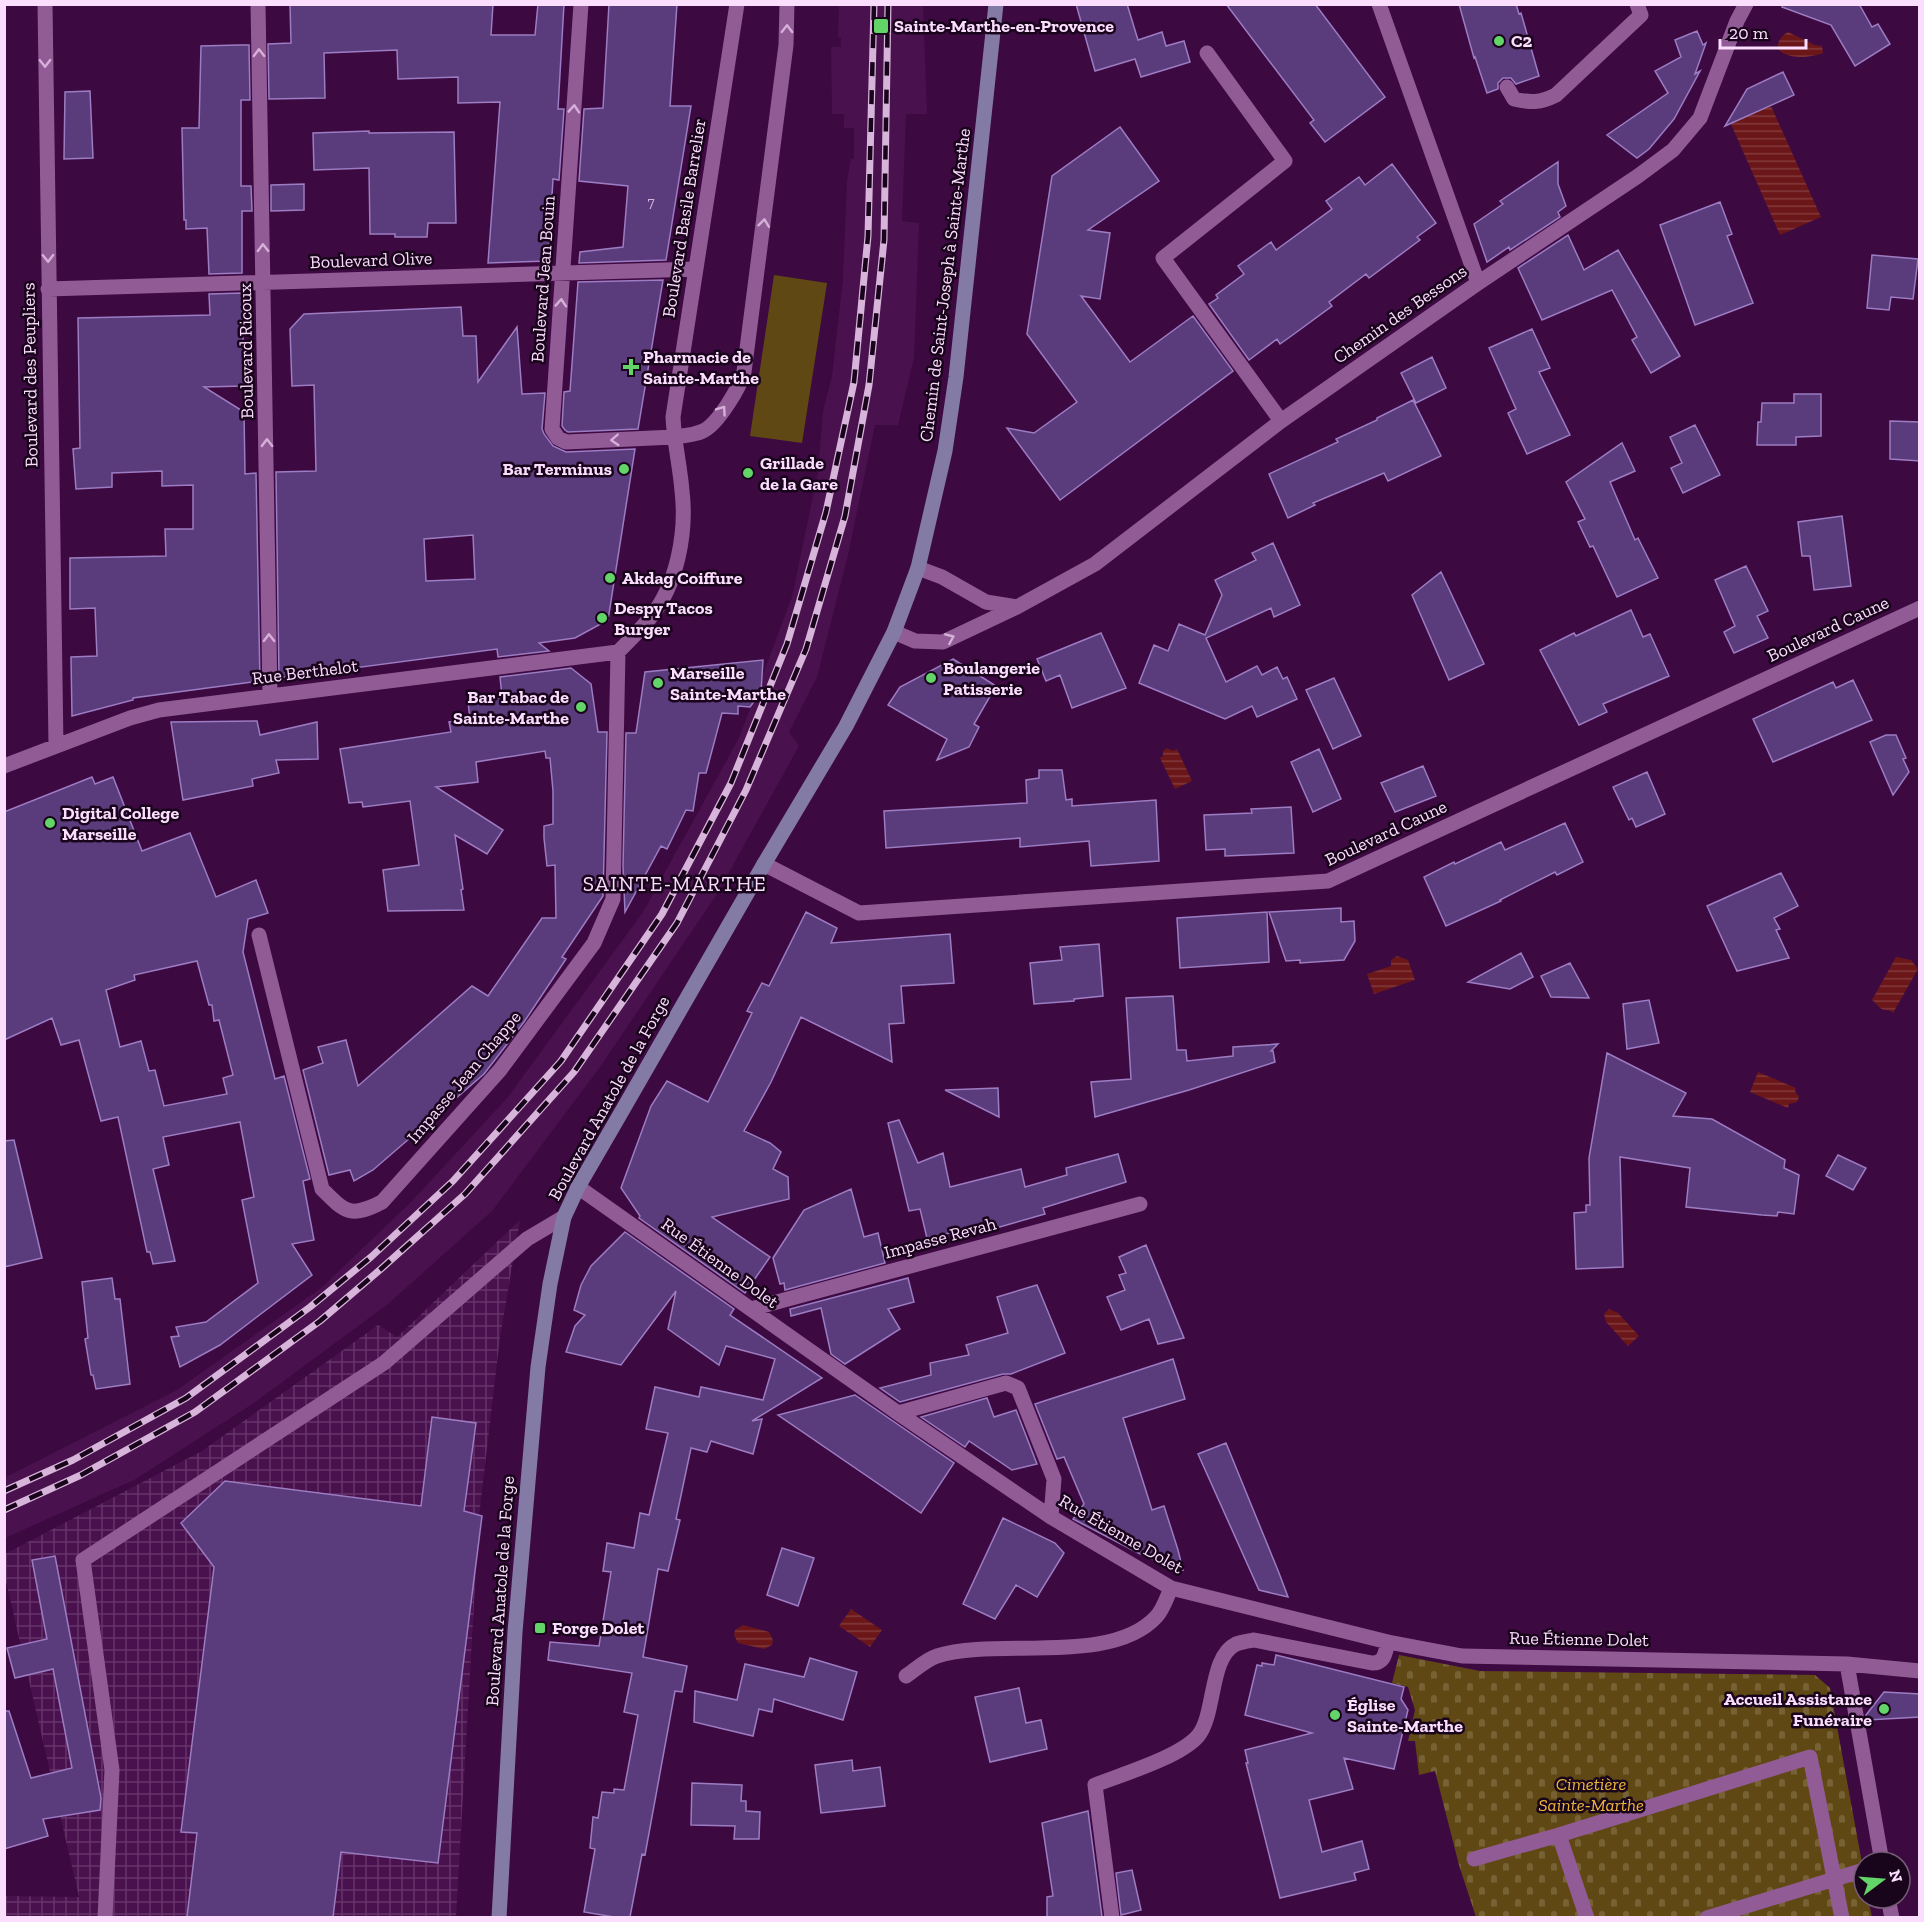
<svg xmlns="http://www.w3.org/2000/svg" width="1924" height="1922" font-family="'Zilla Slab',serif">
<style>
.built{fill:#4a114f}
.industrial{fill:url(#industrial-grid)}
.cemetery{fill:url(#cemetery-stones)}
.pitch{fill:#5f4813}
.water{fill:url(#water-rules)}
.building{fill:#5a3b7b;stroke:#9c7cc2;stroke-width:1.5;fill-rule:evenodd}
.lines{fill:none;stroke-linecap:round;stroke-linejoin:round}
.service{stroke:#915b95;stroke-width:15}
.minor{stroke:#915b95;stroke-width:15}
.secondary{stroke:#837aa6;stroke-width:15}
.rail-casing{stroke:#d7b4d9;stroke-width:7}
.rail{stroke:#19051b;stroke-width:4.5;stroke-dasharray:14;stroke-linecap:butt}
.oneway{stroke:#d6b0d9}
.poi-dot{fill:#63d468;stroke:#19051b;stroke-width:2}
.labels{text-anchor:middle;stroke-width:5;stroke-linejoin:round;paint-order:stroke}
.number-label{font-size:15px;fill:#d3b4dc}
.poi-label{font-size:18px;font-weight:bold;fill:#fbddfd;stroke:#19051b;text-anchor:start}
.street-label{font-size:18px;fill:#fbddfd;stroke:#19051b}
.park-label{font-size:18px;font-style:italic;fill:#edb83b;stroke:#19051b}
.quarter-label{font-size:21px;letter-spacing:1.5px;fill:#fbddfd;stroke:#19051b}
</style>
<defs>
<pattern id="industrial-grid" width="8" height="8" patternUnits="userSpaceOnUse" patternTransform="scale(1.5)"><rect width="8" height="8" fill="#4a114f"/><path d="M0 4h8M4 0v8" fill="none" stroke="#653369"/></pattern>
<pattern id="cemetery-stones" width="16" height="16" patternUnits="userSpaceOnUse" patternTransform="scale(1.5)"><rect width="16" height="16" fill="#5f4813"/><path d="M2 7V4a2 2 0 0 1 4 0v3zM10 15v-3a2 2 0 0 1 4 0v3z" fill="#776236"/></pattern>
<pattern id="water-rules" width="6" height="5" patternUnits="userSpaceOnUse" patternTransform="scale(1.5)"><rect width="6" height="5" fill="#6b1719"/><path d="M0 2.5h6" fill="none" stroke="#81383b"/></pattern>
</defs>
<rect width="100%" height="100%" fill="#3d0941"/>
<path class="built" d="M839,5h84l4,109h-21l-4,107 17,2 -5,135 -16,67h-23l-27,130 -31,122 -28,55 10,14 -82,148 -117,173 -108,144 -104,93 -134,99 -120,77 -129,58 -1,-60 173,-88 144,-102 90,-86 97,-105 135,-185 96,-174 53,-141 26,-125 5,-61 9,-35 11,-97 4,-99 4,-21h3v-31h-10v-14h-12l-1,-67h10v-9l-3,-1z"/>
<path class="industrial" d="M520,1220l-20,117 -21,179 -23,401 -451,1v-22l74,1 -74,-320v-23l197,-103 176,-126 19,12z"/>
<path class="cemetery" d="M1399,1655l81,16 335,4 15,13 34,186v24h4l4,19h-396l-17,-52 -24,-94 -16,4 -4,-34h-7l7,-31 -7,-23 -16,-4z"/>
<path class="pitch" d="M774,275l53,8 -25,160 -52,-7z"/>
<path class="water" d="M1788,32l27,13 7,1 1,7c-10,4 -28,6 -38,1 -13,-5 -6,-17 3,-22z
M1771,106l50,111 -41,18 -50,-113 28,-13 1,2z
M1167,748l6,3 4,-2 15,32 -17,8 -15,-31 3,-2v-5z
M1397,956l11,4 7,20 -41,14 -7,-20 24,-8v-6z
M1896,957l15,3 7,9 -25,44 -4,-3c-10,1 -10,-5 -17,-10z
M1758,1072l38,16 -1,3 4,6 -2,5 -8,2 -1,4 -38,-16z
M1609,1309l9,4 21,23 -11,10 -22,-24 -2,-8z
M851,1609l31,21 -12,17 -31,-21z
M743,1625l26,7 4,8 -1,5 -8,4 -26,-6 -4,-8 1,-5z"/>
<path class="building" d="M290,4h203l-2,31h44l3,-31h26l-6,105h6l-5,71 -6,-1 -5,82 -60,2 12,-161 -42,1v-26l-60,2 -1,-29 -73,3 1,45 -56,1 -1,-55 23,-1z
M609,4h68l-7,102h21l-25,154 -87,3 1,-11 43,-5 5,-61 -49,-5 5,-72 19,-1z
M1076,4h51l11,36 24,-8 4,14 18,-5 6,21 -49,15 -6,-18 -40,12z
M1226,4h89l70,93 -60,45 -15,-19 4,-3z
M1459,4h57l3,10 2,-1 18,63 -23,8 -5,-6h-8l-5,5v6l-11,4 -12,-36 -1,1z
M1783,4h76l13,23 6,-3 12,20 -35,22 -24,-41 -49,-18z
M1697,31l6,14 3,-2 -11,31 5,-3 -26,48 -25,30 -12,9 -30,-23 61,-42 -13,-22 26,-14 -6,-17z
M239,45h10l1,55h-9v86h10l1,25h-10v62l-33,1 -2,-46 -21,1v-9h-2l-2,-92h17l2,-82z
M1783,72l11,23 -69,31 22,-37z
M90,91l3,67 -29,1 1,-67z
M1120,127l39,54 -71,49 22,3 -10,66 -19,-3 49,66 63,-46 40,55 -173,129 -53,-72 27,5 43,-31 -50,-68 25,-158z
M369,131v2l85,-1 2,91h-28l-1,14h-32v-3h-25l-1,-66 -55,2 -1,-37z
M1558,162v22l8,22 -8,6 2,5 -50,33 -1,-3 -22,15 -13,-38 29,-20 -3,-3z
M1392,164l44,59 -19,14 3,3 -51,38 -3,-4 -37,28 3,4 -38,28 -14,10 -3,-5 -28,21 -40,-56 9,-6 -2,-3 28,-21 -6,-8 33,-24 5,8 56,-41 -6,-8 33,-24 6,8z
M304,184v26l-33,1v-26z
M1720,202l12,32 -5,2 26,67 -58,22 -35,-100z
M1568,235l16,35 34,-20 62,106 -29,17 -19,-33 5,-3 -25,-47 -70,30 -24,-52z
M1872,255l46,4 -5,40 -22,-2 -2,13 -22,-2z
M663,280l-25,149 -70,3 -3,-2 -3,-4 2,-34 6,-1 8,-109z
M242,293l2,93 -40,1 40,25 1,62 11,-1 4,208 -127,17v2l-61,16 -1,-59 26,-1 -2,-48 -25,1v-51l96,-2 -1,-27h28v-44l-31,1v-15l-50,2v14l-36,2 -3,-40 7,-1 -2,-130 132,-3 -1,-21z
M461,307l2,29h13l2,46 39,-55 5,67 23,-1 -3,36 2,5 9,12 13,6 69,-3 -27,171 -33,18 -36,5 10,8 -51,6 -1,-8 -218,29 -3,-206 40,-1 -2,-86 -22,1 -2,-57 14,-15zM473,535l2,44 -49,2 -2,-42z
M1532,329l18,39 -11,4 31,63 -43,19 -19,-41 8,-4 -27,-61z
M1432,357l14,31 -30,15 -15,-30z
M1794,394h27v42l-25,1v8h-39l1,-23h3l1,-19h32z
M1413,400l28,56 -53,25 -4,-8 -71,30 2,2 -27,13 -19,-44 69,-32 -2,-3 41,-19v-2z
M1890,421l30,1v39l-30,-2z
M1695,425l25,50 -37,18 -12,-25 11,-5 -12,-26z
M1622,443l13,28 -25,11 25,58 3,-2 20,40 -41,19 -24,-51 -3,1 -12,-25 7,-3 -19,-37z
M1842,516l9,70 -37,4 -4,-34h-8l-4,-34z
M1273,543l27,62 -26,12 -3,-9 -65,30 20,44 31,-16 5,9 15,-8 6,12 4,-2 10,22 -40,18 -5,-11 -27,13 -86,-36 15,-38 14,6 11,-27 26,11 17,-40 -7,-15 41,-20 -4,-7z
M1746,566l22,45 -11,5 11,22 -34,15 -10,-21 11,-6 -20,-46z
M1441,572l43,92 -35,16 -37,-85z
M1631,610l12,27 7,-3 19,42 -66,28 4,8 -28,13 -39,-75 34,-17 2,3z
M1101,633l25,55 -54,20 -12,-33 -14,6 -9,-22z
M953,659l43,27 -22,38 5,3 -10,20 -32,13 10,-21 -59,-34 12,-18z
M763,660l-2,32 -11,15 -12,-1v8l-16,-1 -16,60h-7l-6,38 -7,-1 -19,39 -6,-3 -36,66 -2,-46 3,-133h10l9,-61z
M571,668l20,16 7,48h9l-4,164 -41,61 4,2 -42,63 -40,52 -111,96 -19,11 -4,-11 -21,5 -26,-105 20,-7 -5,-16 28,-7 12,46 114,-100 16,10 54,-78h14l-1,-53 -8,1 -3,-28v-12l9,-2v-33l-3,-33h-4l-1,-7 -69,11 2,20 -42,5 67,43 -16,24 -32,-19 8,54 -2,1 3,20 -76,1 -5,-41 36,-5 -9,-64 -47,6 -1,-5 -13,1 -9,-54 111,-17 -2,-10 21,-3 -2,-17 34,-5 -2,-20z
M1334,678l27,58 -28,13 -27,-59z
M1853,680l19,40 -99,42 -20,-43 80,-37 3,6z
M257,721l3,14 57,-13 1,37 -42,1 3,13 -27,6 1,7 -70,14 -12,-78z
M1886,735h10l10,23 -3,1 6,13 -16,23 -23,-53z
M1319,749l22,50 -28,13 -22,-50z
M1423,766l13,30 -41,16 -14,-29z
M1039,770h23l4,30 6,-1v7l84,-6 3,61 -68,5 -2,-25 -69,6v-9l-134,10 -2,-37 143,-8 -1,-23 13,-2z
M1647,772l18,42 -29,13 -4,-9 -3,2 -16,-33z
M92,777l3,7 18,-7 29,74 48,-18 26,64 40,-17 12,33 -20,6 -5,33 32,127 9,-3 26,103 -7,2 11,59 -22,4 20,31 -92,70 -40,22 -9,-30 8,-1 -3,-9 30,-5 52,-39 -16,-83 12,-3 -14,-75 -77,15 6,28 -16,4 22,92 -22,3 -3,-12h-3l-29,-135 -17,4 -22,-81 -18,5 -9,-27 -48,22v-228zM197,961l12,44h3l2,16 5,-1 14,55 -10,3 4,16 -63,12 -9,-36 -6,1 -8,-30 -21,6 -14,-57 29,-10 -1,-5z
M1291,807l3,46 -69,3v-7l-19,1 -2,-35 48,-2 -1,-4z
M1565,823l18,39 -26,13 -2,-3 -55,28 1,1 -55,25 -22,-49 30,-15 1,2 46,-22 4,8z
M1781,873l17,33 -24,12 6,11 -4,1 13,28 -52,13 -30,-65z
M1341,908v14l13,-1 1,20 -11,19 -44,3v-3l-14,1 -17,-49z
M806,912l31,16 -6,15 119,-9 4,49 -53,3 3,37 -15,1 3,38 -91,-45 -30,65 -27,49 26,12 11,9 -8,17 15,8 1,22 -77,18 58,40 -25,36 -106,-75 1,-2 -19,-28 30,-82 16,-25 41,21 44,-89 -5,-2 15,-28 7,3z
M1267,912l2,50 -89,6 -3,-50z
M1099,944l4,52 -29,3v2l-40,3 -4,-41 32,-3 -2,-13z
M1521,953l12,24 -23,12 -42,-7z
M1570,963l19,35 -38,-1 -10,-21z
M1173,996l4,54h9l1,11 46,-5v-9l45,-3 -7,7h2l2,11 -86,28 -94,27 -4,-35 40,-3 -5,-81z
M1649,1000l10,43 -32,6 -4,-45z
M1607,1053l79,40 -13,23 39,3 73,41 -1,8 15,7 -5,39 -16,-2 -1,4 -15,-1 -76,-8 4,-39 -70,-11 3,110 -47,2 -2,-56 12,-1v-7h4l-1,-47z
M998,1088l1,29 -54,-27z
M899,1120l19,43 25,-10 7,34 71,-18 4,18 42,-12 -1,-7 52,-14 8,28 -83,26 2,6 -49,14 -1,-5 -68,15 -7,-29 -11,2 -21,-88z
M14,1140l28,118 -38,9v-126z
M1838,1155l28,13 -13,22 -27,-14z
M851,1189l13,48 14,-4 7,30 -100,27 -1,-7 -4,1 -7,-26 31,-48z
M625,1232l109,77 -4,6 92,63 -70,43 10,-2 -9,35 -42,-13 -4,11 -16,-4 -15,71 4,1 -12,51 -10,-2 -15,88 44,9 -5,26 -7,-1 -30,164 -3,-1 -12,63h-16l-30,-5 11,-63 -5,-1 3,-31 5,1 4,-26 12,1v-4l10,1 14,-75 -14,-3 8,-39 -84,-13 2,-18 49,4 12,-74 -8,-1 4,-28 27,5 6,-35 9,2 19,-82 -22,-4 9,-42 44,10 2,-10 62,13 12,-41 -49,-13 -7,19 -51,-36 8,-38 -55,74 -55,-13 9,-26 10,-11 -11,-5 7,-25 10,-19z
M1146,1245l38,93 -26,6 -9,-25 -28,11 -14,-33 18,-7 -6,-15 7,-2 -7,-16z
M112,1278l3,21h5l10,85 -34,5 -3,-14h-2l-6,-36 3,-1 -6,-56z
M908,1278l6,24 -26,7 12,20 -55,35 -14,-10 -10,-46 -30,8 -1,-7z
M1037,1285l28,68 -54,21h-8l-103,28 -20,-14 51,-13 -1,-12 39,-8 -3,-10 42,-12 -11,-36z
M1173,1359l12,40 -62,19 29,92 12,-4 14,44 5,20 -37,-13 -73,-38 11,-15 -20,-47 -7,2 -22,-55z
M855,1395l99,68 -33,50 -143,-98z
M987,1398l7,19 22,-7 21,54 -25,6 -43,-29 -4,6 -44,-30z
M432,1417l44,6 -12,88 18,5 -44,347 -97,-11 -8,65h-146l10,-84 -16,-1 33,-265 -33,-44 44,-42 196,25z
M1226,1443l53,130 9,24 -29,-7 -61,-136z
M1003,1518l52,25 9,10 -27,44 -21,-12 -21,34 -32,-15z
M782,1548l32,10 -16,48 -31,-11z
M55,1556l46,242 -1,12 -57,9 5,17 -44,13v-138h5l22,67 41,-10 -19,-99 -38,9 -8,-30 40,-9 -15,-79z
M1276,1655l128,32 -3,12 7,11 -14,59 -50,-11 9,31 -44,11 13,52 40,-11 7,28 -15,4 2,7 -76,18 -34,-135h2l-3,-13 67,-17 -67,-18 12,-50 5,1v-3l12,2z
M810,1658l47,14 -14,48 -69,-21 -2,13 -13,-3 -6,27 -59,-14 1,-31 42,9 8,-36 59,13z
M1019,1688l7,35 15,-3 6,29 -57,13 -15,-65z
M1884,1692l36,2v23l-53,3 -1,-5z
M852,1760l1,11 27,-4 5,39 -64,7 -6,-48z
M692,1783l50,2 -1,16h5v10l14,1 -1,27h-25l1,-13 -44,-1z
M1088,1811l14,106h-55v-20l6,-1 -11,-73z
M1132,1870l9,40 -20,5 -5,-42z"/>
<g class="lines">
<path class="service" d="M1207,53l78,108 -122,97 118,163
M674,437c8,-1 21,-2 29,-6 15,-7 37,-44 41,-59l42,-327 1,-41
M906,1676c10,-7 21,-17 31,-20 60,-19 174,10 219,-39 7,-7 11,-20 15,-29
M1559,1835l28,83
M1474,1859l85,-24 251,-78 32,161
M105,1918l7,-148 -29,-210 301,-197 143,-124 37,-22
M1707,1918l157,-48"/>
<path class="minor" d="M45,4l11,742
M258,4l12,692
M581,4l-29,425 6,9 8,4 108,-5
M1379,4l99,279
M1507,87l7,12c17,4 26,4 42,-4l85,-80 -4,-11
M48,289l648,-20
M918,568l24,9 44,25 31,5
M894,632l21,9 28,1 74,-35 78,-43 186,-143 197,-138 160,-107 35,-26 27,-32 37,-97 9,-17
M618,652c11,-11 22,-22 32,-34 27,-33 37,-85 32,-127 -2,-25 -8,-49 -9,-74l64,-413
M4,766l126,-48 29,-8 459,-58
M764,864l95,49 469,-32 592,-273
M259,935l63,254c24,24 29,29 60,13l118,-132 94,-127 19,-44 5,-247
M578,1187l320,226 153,104 120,71 217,54 74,14 385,8 73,7
M751,1309l389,-105
M898,1413l108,-30 12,5 36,91 -3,38
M1847,1664l35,198
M1888,1898l4,20
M1112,1918l-17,-133c28,-11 85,-28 103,-49 18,-22 11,-79 38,-92 5,-2 12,-3 18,-4l118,23c13,0 13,-10 16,-21"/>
<path class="secondary" d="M499,1918l16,-286 23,-265 12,-83 14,-67 14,-30 44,-76 142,-247 82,-138 48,-94 24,-64 27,-117 11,-74 40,-373"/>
<g class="rail-casing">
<path id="rail" d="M4,1491l69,-31 113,-62 124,-91 61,-50 82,-76 108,-120 101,-147 69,-131 56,-139 39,-132 28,-130 14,-146 6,-232
M4,1510l77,-35 114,-63 125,-91 62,-53 83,-74 109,-122 103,-149 69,-133 60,-141 39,-133 24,-131 15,-145 4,-236"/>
</g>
<use href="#rail" class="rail"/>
</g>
<defs><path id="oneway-chevron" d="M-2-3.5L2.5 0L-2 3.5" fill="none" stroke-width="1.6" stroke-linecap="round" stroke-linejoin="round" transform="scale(1.5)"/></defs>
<g class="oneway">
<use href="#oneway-chevron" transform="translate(787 29) rotate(-89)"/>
<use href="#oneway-chevron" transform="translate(259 53) rotate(-91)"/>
<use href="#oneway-chevron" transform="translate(45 63) rotate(89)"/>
<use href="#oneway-chevron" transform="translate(574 109) rotate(-86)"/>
<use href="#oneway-chevron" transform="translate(764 223) rotate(-83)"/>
<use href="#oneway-chevron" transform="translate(263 248) rotate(-91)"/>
<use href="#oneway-chevron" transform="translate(48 258) rotate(89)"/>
<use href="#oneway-chevron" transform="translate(561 303) rotate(-86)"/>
<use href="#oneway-chevron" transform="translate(722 410) rotate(-55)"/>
<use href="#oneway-chevron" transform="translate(615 440) rotate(177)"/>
<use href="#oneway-chevron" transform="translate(267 443) rotate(-91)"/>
<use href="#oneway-chevron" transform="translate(269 638) rotate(-91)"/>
<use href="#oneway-chevron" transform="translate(950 638) rotate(-23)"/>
</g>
<g class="poi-dot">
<rect x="873" y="18" width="16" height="16" rx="3"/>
<circle cx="1499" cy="41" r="6"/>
<path d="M628 358h6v6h6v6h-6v6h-6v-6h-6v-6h6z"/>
<circle cx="624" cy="469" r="6"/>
<circle cx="748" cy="473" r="6"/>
<circle cx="610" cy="578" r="6"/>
<circle cx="602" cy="618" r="6"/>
<circle cx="931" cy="678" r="6"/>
<circle cx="658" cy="683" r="6"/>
<circle cx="581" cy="707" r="6"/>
<circle cx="50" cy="823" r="6"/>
<rect x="534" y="1622" width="12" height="12" rx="3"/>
<circle cx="1884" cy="1709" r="6"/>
<circle cx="1335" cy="1715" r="6"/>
</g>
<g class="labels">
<g class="number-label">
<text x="651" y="207">7</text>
</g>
<g class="poi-label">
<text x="894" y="32">Sainte-Marthe-en-Provence</text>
<text x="1511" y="47">C2</text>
<text x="643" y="363">Pharmacie de<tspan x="643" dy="21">Sainte-Marthe</tspan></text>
<text x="760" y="469">Grillade<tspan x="760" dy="21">de la Gare</tspan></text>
<text x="612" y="475" text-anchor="end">Bar Terminus</text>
<text x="622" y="584">Akdag Coiffure</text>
<text x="614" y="614">Despy Tacos<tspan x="614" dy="21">Burger</tspan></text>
<text x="943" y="674">Boulangerie<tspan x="943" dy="21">Patisserie</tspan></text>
<text x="670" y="679">Marseille<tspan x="670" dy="21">Sainte-Marthe</tspan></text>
<text x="569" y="703" text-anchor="end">Bar Tabac de<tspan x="569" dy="21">Sainte-Marthe</tspan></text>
<text x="62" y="819">Digital College<tspan x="62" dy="21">Marseille</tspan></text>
<text x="552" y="1634">Forge Dolet</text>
<text x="1872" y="1705" text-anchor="end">Accueil Assistance<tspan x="1872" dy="21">Funéraire</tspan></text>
<text x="1347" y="1711">Église<tspan x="1347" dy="21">Sainte-Marthe</tspan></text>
</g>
<g class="street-label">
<text transform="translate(684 218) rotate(-81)" y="6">Boulevard Basile Barrelier</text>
<text transform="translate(371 260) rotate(-2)" y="6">Boulevard Olive</text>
<text transform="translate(543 279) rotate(-86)" y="6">Boulevard Jean Bouin</text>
<text transform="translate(945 285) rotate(-83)" y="6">Chemin de Saint-Joseph à Sainte-Marthe</text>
<text transform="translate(1400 314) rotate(-35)" y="6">Chemin des Bessons</text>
<text transform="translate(246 351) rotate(-91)" y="6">Boulevard Ricoux</text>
<text transform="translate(30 375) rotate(-91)" y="6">Boulevard des Peupliers</text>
<text transform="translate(1828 629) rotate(-25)" y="6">Boulevard Caune</text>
<text transform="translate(305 672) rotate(-7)" y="6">Rue Berthelot</text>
<text transform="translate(1386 833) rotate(-25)" y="6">Boulevard Caune</text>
<text transform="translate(464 1077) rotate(-50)" y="6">Impasse Jean Chappe</text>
<text transform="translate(609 1098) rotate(-61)" y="6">Boulevard Anatole de la Forge</text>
<text transform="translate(940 1238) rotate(-15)" y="6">Impasse Revah</text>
<text transform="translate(720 1263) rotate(36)" y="6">Rue Étienne Dolet</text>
<text transform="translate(1121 1534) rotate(30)" y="6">Rue Étienne Dolet</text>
<text transform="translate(500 1591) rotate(-86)" y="6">Boulevard Anatole de la Forge</text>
<text transform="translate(1579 1639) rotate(1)" y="6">Rue Étienne Dolet</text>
</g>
<g class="park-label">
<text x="1591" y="1790">Cimetière<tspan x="1591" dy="21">Sainte-Marthe</tspan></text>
</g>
<g class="quarter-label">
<text x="675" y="891">SAINTE-MARTHE</text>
</g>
</g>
<rect width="1924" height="1922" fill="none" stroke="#fbddfd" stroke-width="12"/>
<g transform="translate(1882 1880) rotate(74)"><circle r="28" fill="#19051b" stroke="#735b75" stroke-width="1.5"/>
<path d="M0-4.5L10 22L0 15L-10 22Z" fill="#63d468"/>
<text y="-9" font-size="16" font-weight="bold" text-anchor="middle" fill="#fbddfd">N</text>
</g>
<path d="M1720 39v9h86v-9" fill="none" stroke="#fbddfd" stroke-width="3"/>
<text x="1729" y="39" font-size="18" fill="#fbddfd" stroke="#19051b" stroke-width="4.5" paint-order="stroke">20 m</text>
</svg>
